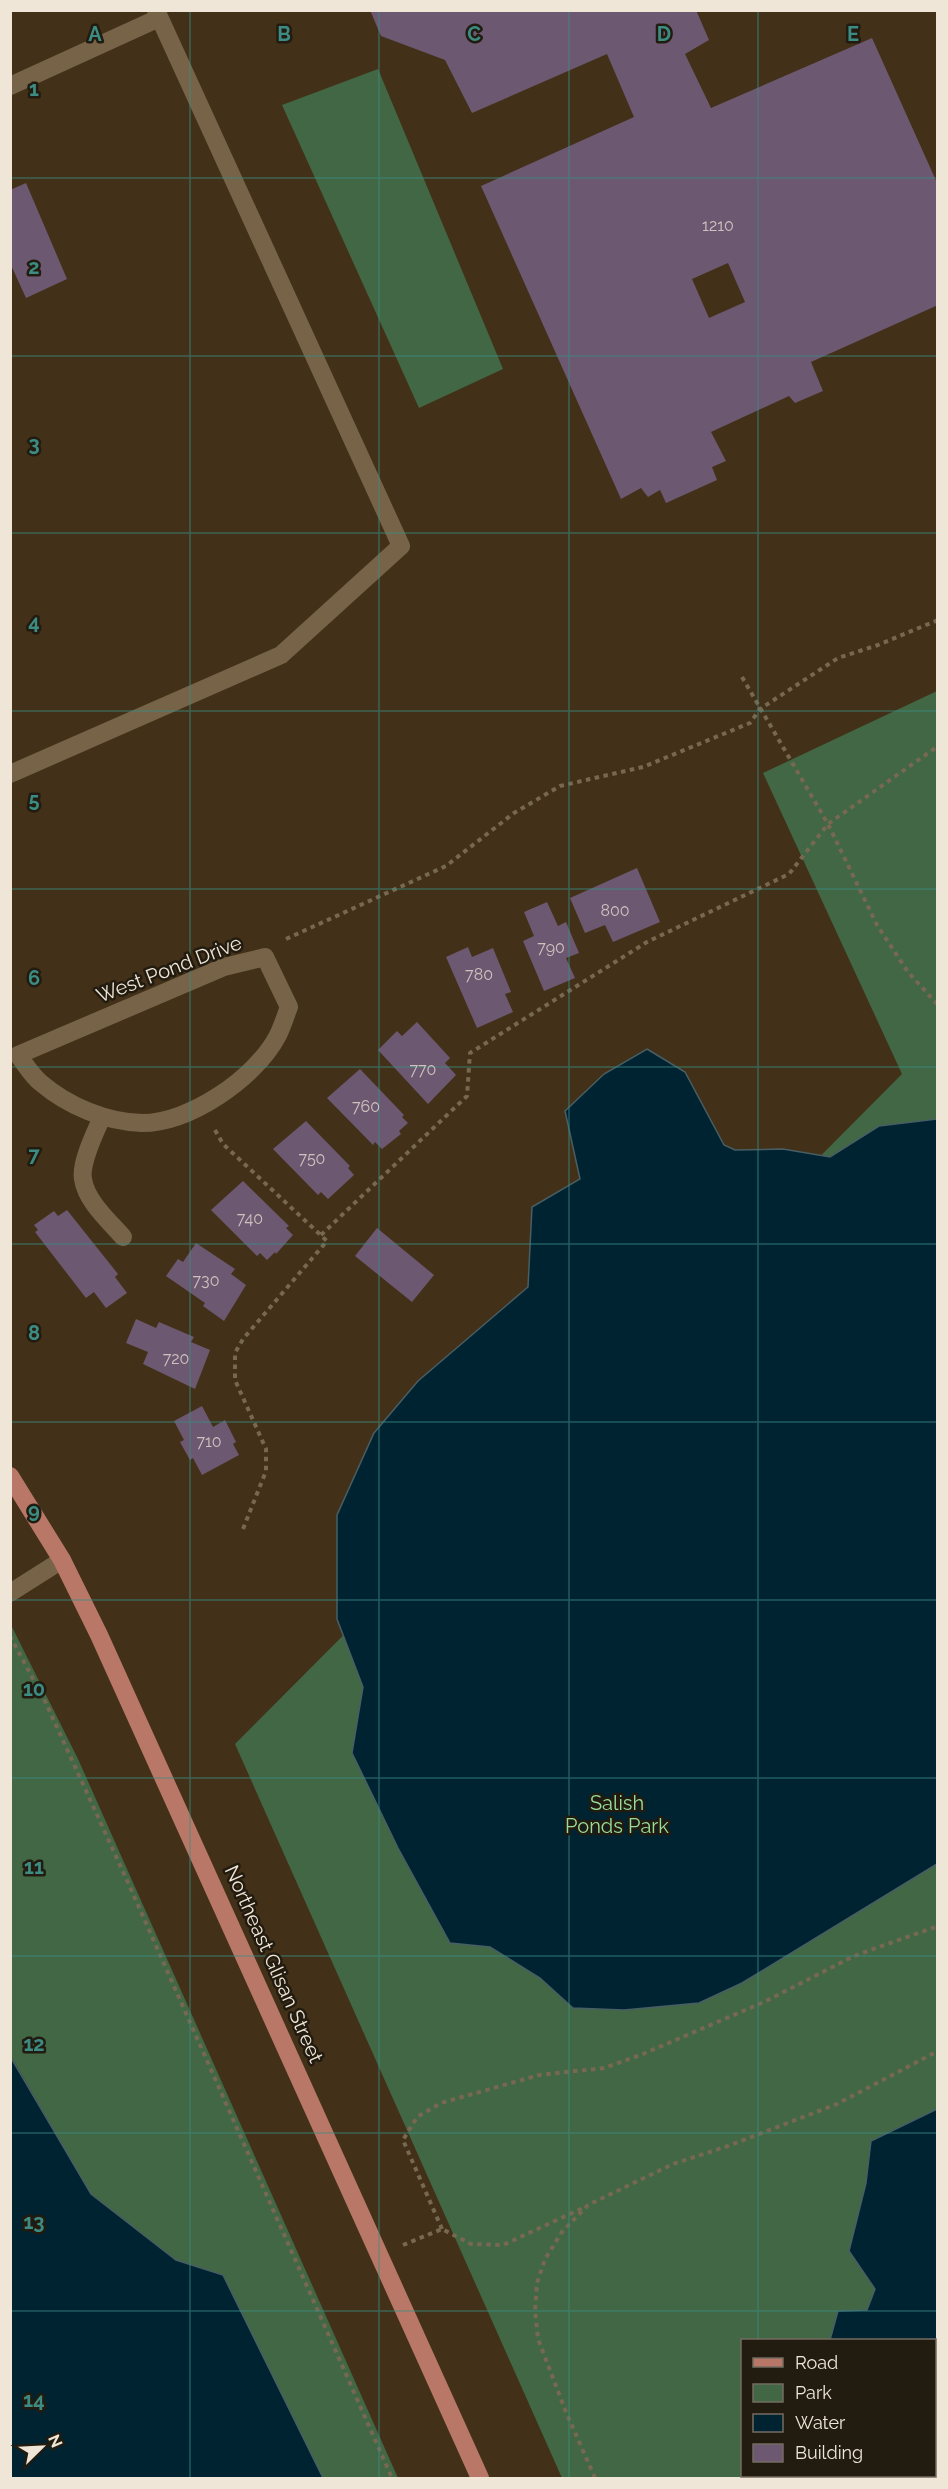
<svg xmlns="http://www.w3.org/2000/svg" width="948" height="2489" font-family="Raleway,sans-serif">
<style>
.green{fill:#426745;fill-rule:evenodd}
.water{fill:#002332;stroke:#485e64;stroke-width:1.5}
.building{fill:#6c5871;fill-rule:evenodd}
.lines{fill:none;stroke-linecap:round;stroke-linejoin:round}
.path{stroke:#776852;stroke-width:4;stroke-dasharray:4.5 4.5;stroke-linecap:butt}
.minor{stroke:#766348;stroke-width:18}
.major{stroke:#b97767;stroke-width:18}
.grid{fill:none;stroke:#3c8c83;stroke-width:1.5;stroke-opacity:0.55}
.labels{text-anchor:middle;stroke-width:5;stroke-linejoin:round;paint-order:stroke}
.number-label{font-size:16px;fill:#cfc2be}
.street-label{font-size:20px;fill:#f0e6d7;stroke:#221b10}
.park-label{font-size:20px;fill:#96dd9c;stroke:#221b10}
.grid-label{font-size:20px;text-anchor:middle;font-weight:bold;fill:#3c8c83;stroke:#221b10;stroke-width:5;stroke-linejoin:round;paint-order:stroke}
</style>
<rect width="100%" height="100%" fill="#423118"/>
<path class="green" d="M378,69l125,300 -84,39 -137,-303z
M937,691v1787h-375l-327,-734 667,-670 -139,-301zM742,2340h192v136h-192z
M10,1623l68,136 320,719h-75l-100,-203 -47,-15 -85,-66 -80,-138z"/>
<path class="water" d="M647,1049l38,23 39,73 11,5 48,-1 47,8 49,-31 58,-7v745l-195,119 -43,20 -75,7 -51,-2 -33,-30 -50,-31 -40,-4 -52,-95 -46,-95 11,-66 -26,-68v-104l37,-82 44,-52 110,-94 4,-80 48,-28 -15,-68 39,-37z
M10,2056l81,138 85,66 47,15 100,203h-312z
M937,2109v369h-189l4,-2h182v-136h-104l8,-29 29,-1 8,-21 -26,-38 17,-68 5,-42z"/>
<path class="building" d="M370,10h326l13,30 -24,14 26,54 161,-70 66,147v120l-127,57 12,29 -28,12 -6,-7 -78,36 15,29 -14,6 5,13 -51,23 -6,-13 -12,7 -7,-9 -20,11 -140,-313 153,-69 -27,-63 -135,59 -27,-53 -64,-24zM728,263l17,39 -36,16 -17,-39z
M26,183l41,96 -41,19 -16,-35v-73z
M637,868l23,54 -47,20 -8,-17 -20,8 -15,-35z
M547,902l11,24 8,-4 13,31 -13,5 9,20 -31,13 -21,-50 11,-5 -10,-24z
M468,947l4,10 21,-9 18,44 -6,2 8,18 -36,16 -31,-71z
M417,1022l33,36 -5,5 11,12 -28,29 -50,-54 19,-19 5,5z
M360,1069l44,46 -2,2 6,6 -9,8 2,3 -19,15 -7,-7 -2,3 -46,-47z
M306,1121l44,45 -2,2 6,7 -26,24 -7,-7 -3,3 -45,-46z
M243,1181l46,45 -3,2 7,7 -17,19 -1,-2 -8,8 -7,-7 -3,3 -46,-46z
M67,1210l51,64 -3,3 12,16 -21,15 -12,-16 -8,6 -51,-66 3,-2 -4,-5 20,-14 4,5z
M377,1228l57,47 -22,27 -57,-46z
M196,1243l39,26 -4,5 15,11 -22,36 -21,-15 2,-3 -39,-27 12,-17 5,3z
M136,1319l20,9 3,-6 35,15 -3,5 19,8 -15,39 -52,-25 5,-12 -22,-9z
M202,1406l11,21 12,-7 11,22 -3,2 6,11 -37,20 -9,-17 -3,2 -10,-18 4,-2 -10,-19z"/>
<g class="lines">
<path class="path" d="M742,677l86,147 49,101 31,47 30,33
M286,939l160,-73 68,-53 46,-27 83,-19 107,-44 10,-14 78,-51 40,-13 60,-25
M215,1130l8,14 104,97 -84,98 -8,14v27l31,69v22l-23,58
M321,1235l146,-139 3,-43 177,-111 142,-68 39,-50 110,-78
M10,1636l35,65 85,186 262,591
M442,2229l-39,-89 14,-23 24,-14 98,-28 65,-7 39,-14 121,-52 90,-46 84,-30
M403,2245l39,-16 29,15 32,1 82,-38
M595,2478l-29,-66 -28,-73 -3,-29 2,-27 8,-24 17,-27 26,-27 85,-41 55,-18 109,-42 101,-53"/>
<path class="minor" d="M10,86l149,-68
M10,774l271,-119 120,-109 -245,-536
M265,957l24,50c-4,10 -7,21 -12,30 -22,41 -87,86 -135,86 -36,-1 -74,-17 -101,-40 -9,-7 -16,-19 -23,-28l206,-88z
M102,1117c-7,16 -22,46 -19,62 3,22 26,42 40,58
M10,1593l52,-33"/>
<path class="major" d="M10,1476l52,84 37,75 381,843"/>
</g>
<path class="grid" d="M190,10v2468M379,10v2468M569,10v2468M758,10v2330M10,178h928M10,356h928M10,533h928M10,711h928M10,889h928M10,1067h928M10,1244h928M10,1422h928M10,1600h928M10,1778h928M10,1956h928M10,2133h928M10,2311h928M758,2476v2"/>
<g class="labels">
<g class="number-label">
<text x="718" y="231">1210</text>
<text x="615" y="916">800</text>
<text x="551" y="953">790</text>
<text x="479" y="980">780</text>
<text x="423" y="1075">770</text>
<text x="366" y="1112">760</text>
<text x="312" y="1164">750</text>
<text x="250" y="1224">740</text>
<text x="206" y="1286">730</text>
<text x="176" y="1364">720</text>
<text x="209" y="1447">710</text>
</g>
<g class="street-label">
<text transform="translate(169 969) rotate(-21)" y="7">West Pond Drive</text>
<text transform="translate(274 1964) rotate(66)" y="7">Northeast Glisan Street</text>
</g>
<g class="park-label">
<text x="617" y="1810">Salish<tspan x="617" dy="23">Ponds Park</tspan></text>
</g>
</g>
<g class="grid-label">
<text x="95" y="41">A</text>
<text x="284" y="41">B</text>
<text x="474" y="41">C</text>
<text x="664" y="41">D</text>
<text x="853" y="41">E</text>
<text x="34" y="96">1</text>
<text x="34" y="274">2</text>
<text x="34" y="451">3</text>
<text x="34" y="629">4</text>
<text x="34" y="807">5</text>
<text x="34" y="985">6</text>
<text x="34" y="1162">7</text>
<text x="34" y="1340">8</text>
<text x="34" y="1518">9</text>
<text x="34" y="1696">10</text>
<text x="34" y="1874">11</text>
<text x="34" y="2051">12</text>
<text x="34" y="2229">13</text>
<text x="34" y="2407">14</text>
</g>
<rect width="948" height="2489" fill="none" stroke="#f0e6d7" stroke-width="24"/>
<rect x="741" y="2339" width="195" height="138" fill="#221b10" stroke="#746c60" stroke-width="1.5"/>
<rect x="753" y="2358" width="30" height="9" fill="#b97767" stroke="#746c60" stroke-width="1.5"/>
<text x="795" y="2369" font-size="18" fill="#f0e6d7">Road</text>
<rect x="753" y="2384" width="30" height="18" fill="#426745" stroke="#746c60" stroke-width="1.5"/>
<text x="795" y="2399" font-size="18" fill="#f0e6d7">Park</text>
<rect x="753" y="2414" width="30" height="18" fill="#002332" stroke="#746c60" stroke-width="1.5"/>
<text x="795" y="2429" font-size="18" fill="#f0e6d7">Water</text>
<rect x="753" y="2444" width="30" height="18" fill="#6c5871" stroke="#746c60" stroke-width="1.5"/>
<text x="795" y="2459" font-size="18" fill="#f0e6d7">Building</text>
<g transform="translate(42 2447) rotate(66)" stroke="#221b10" stroke-width="4.5" paint-order="stroke">
<path d="M0-4.5L10 22L0 15L-10 22Z" fill="#f0e6d7"/>
<text y="-9" font-size="16" font-weight="bold" text-anchor="middle" fill="#f0e6d7">N</text>
</g>
</svg>
